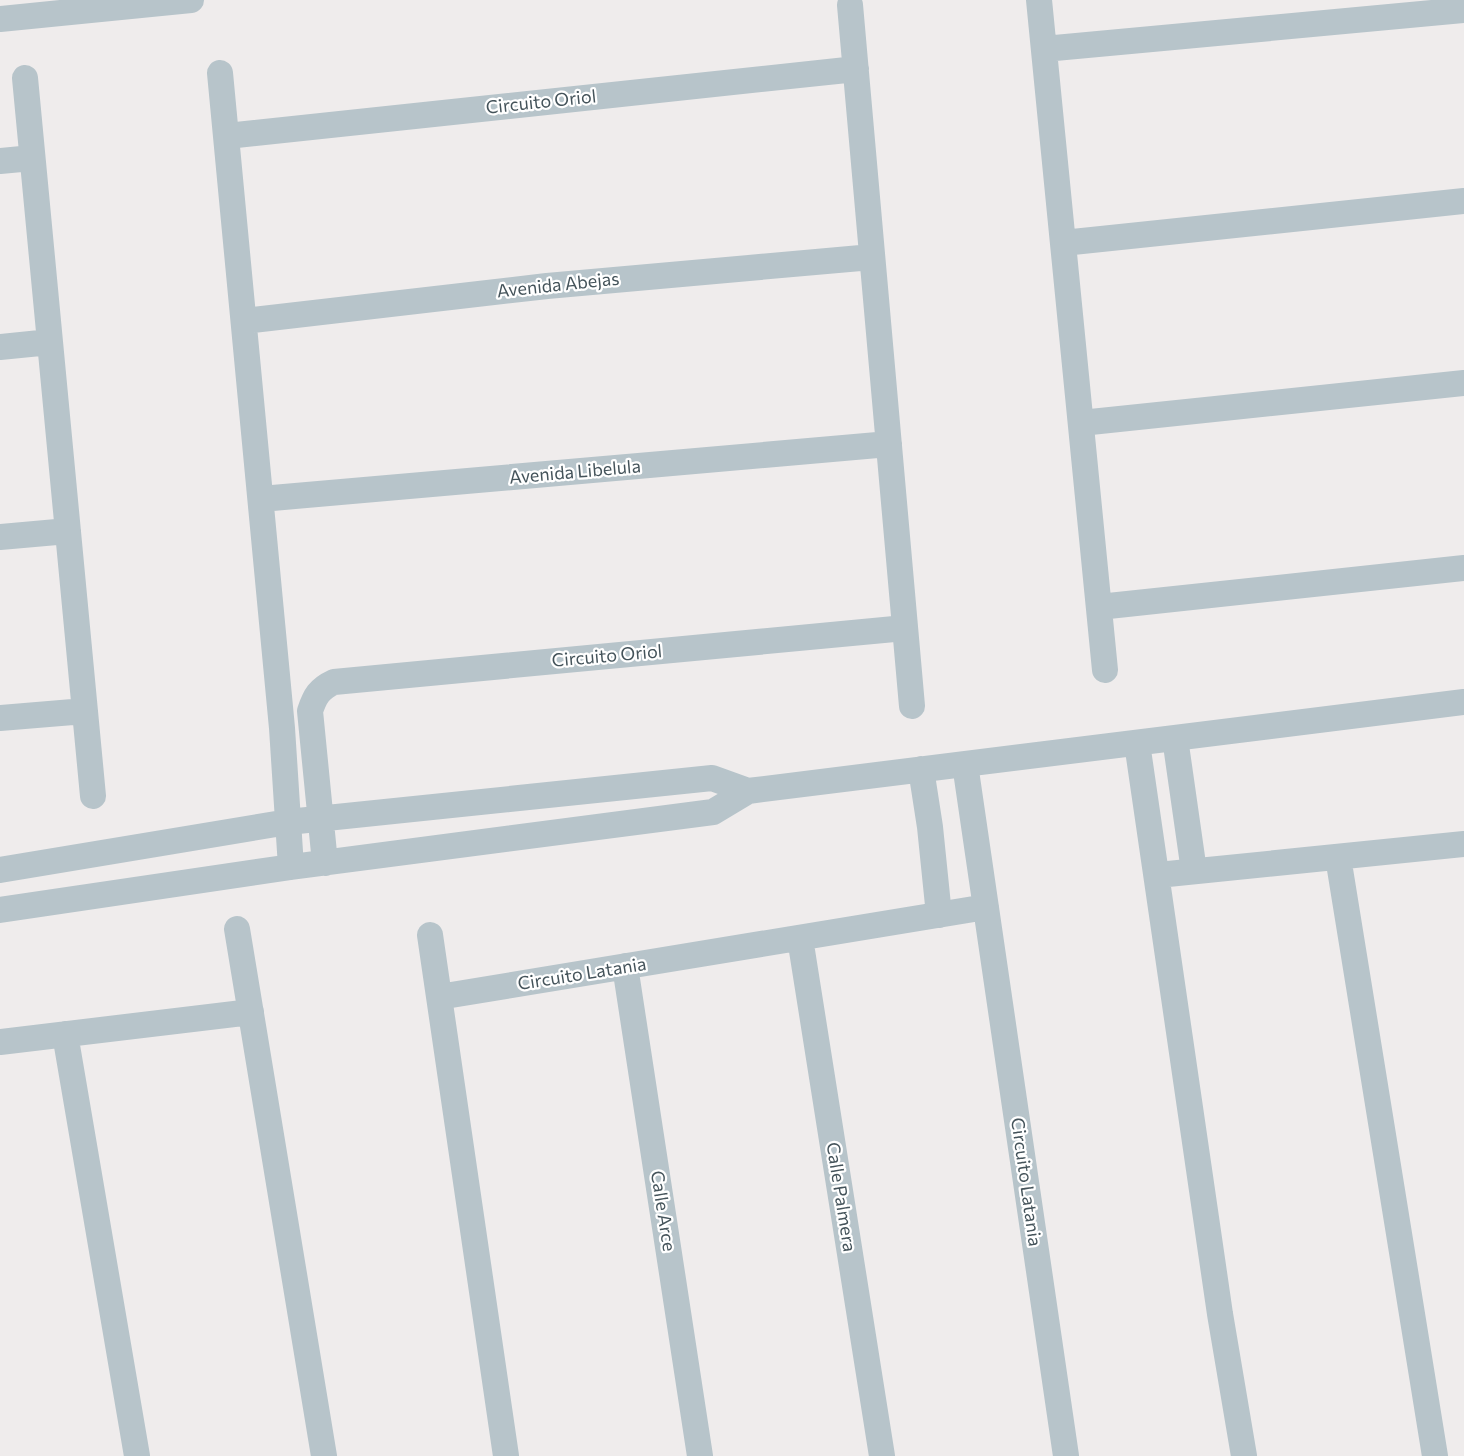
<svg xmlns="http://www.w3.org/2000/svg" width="1464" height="1456" font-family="Commissioner,sans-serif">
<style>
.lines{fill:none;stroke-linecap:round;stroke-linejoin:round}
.street{stroke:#b7c4ca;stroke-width:26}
.labels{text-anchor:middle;stroke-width:4.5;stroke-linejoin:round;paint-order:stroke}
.street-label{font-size:18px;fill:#44535a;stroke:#fff}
</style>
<rect width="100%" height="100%" fill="#efecec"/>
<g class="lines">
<path class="street" d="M1039,0l66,670
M850,5l62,701
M0,19l191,-19
M1044,49l420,-39
M220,73l62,655 9,139
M25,78l68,718
M227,136l629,-67
M0,161l32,-3
M1063,243l401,-42
M244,321l303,-35 325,-29
M0,347l50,-5
M1081,423l383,-40
M261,499l628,-55
M0,537l68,-6
M1099,607l365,-39
M0,718l85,-7
M1175,738l19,133
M1137,743l83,571 24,142
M965,764l101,692
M921,769l9,58 9,88
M1338,857l97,599
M325,863l-15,-152c5,-15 9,-22 24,-29l571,-54
M0,870l288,-48 424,-44 36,13
M1158,875l306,-31
M0,910l291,-43 422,-55 35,-21 716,-89
M237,929l87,527
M430,935l76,521
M800,938l82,518
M625,966l75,490
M439,997l547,-90
M65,1034l72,422
M0,1042l251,-30"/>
</g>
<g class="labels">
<g class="street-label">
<text transform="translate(541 102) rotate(-6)" y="6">Circuito Oriol</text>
<text transform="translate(558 285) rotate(-6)" y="6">Avenida Abejas</text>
<text transform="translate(575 472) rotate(-5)" y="6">Avenida Libelula</text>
<text transform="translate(607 656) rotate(-5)" y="6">Circuito Oriol</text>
<text transform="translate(582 974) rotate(-9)" y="6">Circuito Latania</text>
<text transform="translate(1026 1182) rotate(82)" y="6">Circuito Latania</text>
<text transform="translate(841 1197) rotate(81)" y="6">Calle Palmera</text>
<text transform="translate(663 1211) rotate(81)" y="6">Calle Arce</text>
</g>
</g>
</svg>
